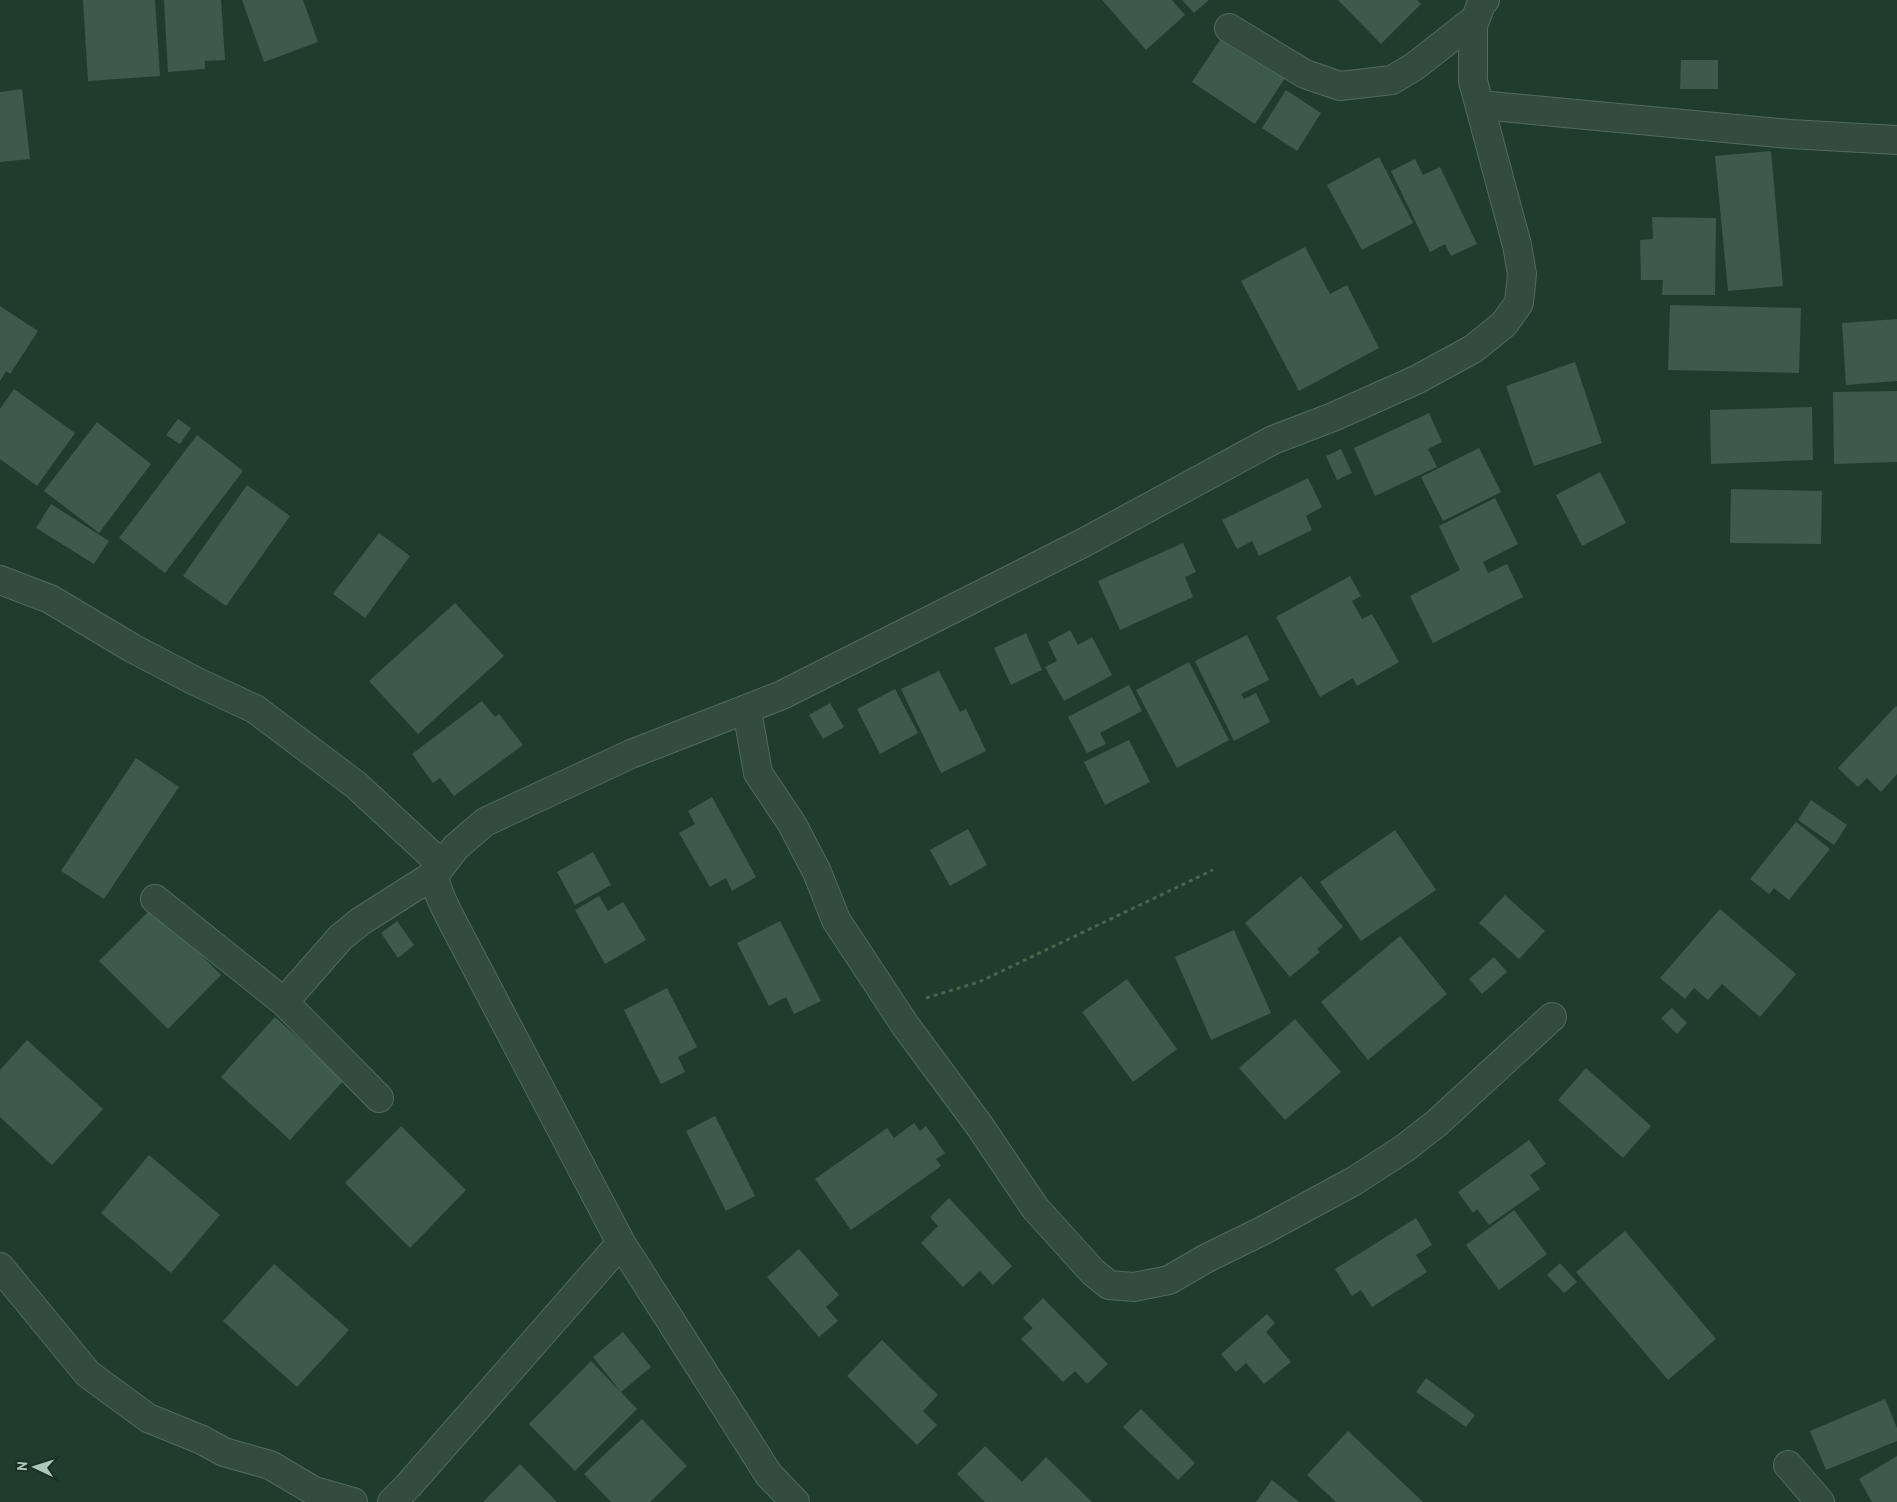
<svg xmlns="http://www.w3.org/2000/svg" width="1897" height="1502" font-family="'PT Sans',sans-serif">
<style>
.building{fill:#3c5b4c}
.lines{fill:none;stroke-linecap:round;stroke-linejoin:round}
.minor-casing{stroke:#526a5e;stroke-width:30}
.path{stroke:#4b654d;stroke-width:3;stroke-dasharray:4 4;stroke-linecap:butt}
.minor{stroke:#344c40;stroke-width:28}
</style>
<rect width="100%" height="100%" fill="#203c2d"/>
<path class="building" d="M83,0h72l5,76 -72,5z
M164,0h57l4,60 -20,1v8l-37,3z
M242,0h61l15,42 -54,20z
M1102,0h70l13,15 -39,35z
M1182,0h27l-15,13z
M1338,0h79l4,4 -40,40z
M1224,34l63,41 -32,49 -63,-42z
M1681,60h37v29h-38z
M22,89l8,70 -30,3v-70z
M1286,90l35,23 -24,38 -35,-23z
M1771,151l12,135 -55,5 -13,-135z
M1379,157l34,66 -51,27 -35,-65z
M1415,159l8,16 17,-8 37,77 -26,12 -6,-12 -15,8 -39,-81z
M1652,217l64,1 -1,77h-53l1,-15h-22l-1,-40 13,-1z
M1305,247l25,47 17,-9 32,63 -80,43 -58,-110z
M1670,305l131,3 -2,65 -131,-3z
M0,306l38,25 -28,43 -4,-3 -6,10z
M1897,319v62l-51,4 -4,-62z
M1575,362l27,81 -68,23 -28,-80z
M14,389l61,44 -38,53 -37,-27v-50z
M1897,391v71l-63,2 -1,-72z
M1812,407l1,53 -102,4 -1,-54z
M1429,413l13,29 -14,7 9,18 -62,29 -21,-48z
M178,419l13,9 -11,16 -14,-9z
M97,422l54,42 -52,69 -55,-42z
M197,435l46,36 -78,102 -46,-35z
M1479,448l22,44 -58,29 -22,-44z
M1341,449l11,24 -15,7 -11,-24z
M1600,472l26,51 -44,23 -26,-51z
M1308,478l14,29 -16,9 6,14 -53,26 -7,-15 -15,8 -15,-29z
M247,485l43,31 -64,90 -43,-30z
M1731,489l91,2 -1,53 -91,-1z
M1495,498l23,46 -35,18 5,11 19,-9 16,33 -90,46 -23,-47 50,-26 -21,-44z
M51,504l58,37 -15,23 -58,-36z
M379,533l31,23 -45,62 -32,-24z
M1183,543l13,29 -11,5 8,20 -73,33 -22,-49z
M1350,576l11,20 -9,5 10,18 10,-5 27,48 -42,24 -4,-8 -33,19 -44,-80z
M455,603l49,53 -86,78 -49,-53z
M1070,630l8,15 14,-8 20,38 -48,26 -19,-34 12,-6 -9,-19z
M1026,633l16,37 -31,15 -17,-37z
M1247,635l22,45 -28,14 3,5 12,-6 14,29 -36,19 -39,-80z
M1189,662l40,78 -52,28 -41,-78z
M939,671l21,41 6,-3 20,42 -45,22 -40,-84z
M1129,685l13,26 -42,22 6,11 -19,9 -19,-36z
M895,689l23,44 -38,21 -23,-45z
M482,701l13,16 4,-3 24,31 -69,51 -14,-18 -7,5 -21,-29z
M830,703l14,24 -21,12 -14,-24z
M1896,706l1,1v67l-16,18 -14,-14 -9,9 -20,-19z
M1129,740l21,42 -45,23 -21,-43z
M136,758l43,29 -75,112 -43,-28z
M712,797l44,80 -24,14 -6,-13 -16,9 -31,-54 16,-9 -7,-13z
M1811,800l36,25 -13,20 -36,-25z
M1796,822l34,27 -41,51 -15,-12 -5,6 -19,-15z
M968,829l19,36 -37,21 -20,-36z
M1395,830l41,60 -75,51 -41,-59z
M593,852l18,33 -36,20 -18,-33z
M1301,876l42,51 -26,22 3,3 -30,25 -45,-54z
M1505,895l40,36 -26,28 -40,-36z
M599,896l9,15 15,-9 23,38 -41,24 -30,-54z
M153,907l68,68 -53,54 -69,-68z
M1720,909l76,65 -36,43 -38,-33 -14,16 -14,-12 -9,11 -25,-21z
M397,921l17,24 -16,13 -17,-25z
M780,921l41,80 -27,13 -8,-17 -17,9 -32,-63z
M1234,930l37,83 -60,27 -36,-83z
M1400,936l47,58 -79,66 -47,-58z
M1494,957l13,15 -25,22 -13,-15z
M1127,979l50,70 -44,33 -51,-70z
M667,988l30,59 -19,10 7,15 -24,12 -37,-74z
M1672,1008l15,15 -10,11 -16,-16z
M275,1017l69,63 -54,60 -69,-63z
M1295,1019l46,53 -56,48 -46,-52z
M27,1040l76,69 -51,56 -52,-48v-47z
M1586,1068l65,58 -28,32 -65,-58z
M715,1116l40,80 -29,15 -40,-80z
M914,1123l6,8 6,-5 19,27 -9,6 5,7 -90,64 -36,-51 72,-51 7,10z
M401,1126l65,64 -56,58 -65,-65z
M1529,1140l17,24 -16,11 10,14 -51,36 -12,-16 -4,4 -15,-21z
M149,1155l71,60 -49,58 -70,-60z
M949,1198l63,68 -19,19 -13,-14 -17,16 -42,-44 17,-17 -8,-9z
M1514,1210l33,44 -48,36 -33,-45z
M1416,1218l16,27 -16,10 11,17 -55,35 -11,-17 -9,6 -17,-27z
M1625,1231l91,108 -48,41 -92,-108z
M799,1249l40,46 -13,12 12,14 -19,16 -52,-60z
M1560,1263l17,19 -13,11 -17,-18z
M274,1264l75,66 -52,57 -74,-66z
M1043,1298l65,66 -21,20 -12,-13 -12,11 -42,-43 12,-11 -10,-10z
M1267,1314l8,9 -9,9 25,30 -27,22 -18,-21 -10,9 -15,-18z
M623,1332l28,35 -30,25 -28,-35z
M882,1340l56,55 -15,16 14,14 -20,20 -70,-69z
M591,1361l46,48 -62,62 -46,-47z
M1426,1378l49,37 -9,12 -50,-35z
M1885,1399l12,29v13l-71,29 -16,-39z
M1141,1409l54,54 -17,17 -55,-53z
M642,1419l45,47 -37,36h-39l-27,-28z
M1348,1431l75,71h-87l-29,-27z
M985,1446l37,36 24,-25 46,45h-107l-28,-28z
M1897,1456v46h-25l-13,-23z
M520,1464l37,38h-74z
M1272,1480l27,22h-43z"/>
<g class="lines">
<g class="minor-casing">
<path id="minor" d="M1229,28l76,46 35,12 52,-6 23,-14 60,-47
M1480,105l310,29 107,6
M0,580l50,19 82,49 63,33 60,28 101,76 83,77
M747,710l11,63 34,51 25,48 19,48 69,105 74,100 56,83 58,64 16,13 25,2 35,-7 36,-21 57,-28 92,-50 51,-33 33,-26 114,-105
M442,859c-17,14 1,43 8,58l171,326 148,232 26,27
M155,899l129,103 95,96
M284,1002l57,-65 20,-16 74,-47 21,-27 29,-25 146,-68 151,-59 301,-152 190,-103 60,-23 83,-37 57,-31 31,-25 15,-21 3,-29 -5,-29 -44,-164v-55l9,-24 3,-2
M0,1267l88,107 60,44 54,22 22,12 46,13 44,26 39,11
M1788,1465l32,37
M392,1502l16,-16 213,-243"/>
</g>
<path class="path" d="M926,998l53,-16 234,-112"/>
<use href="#minor" class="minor"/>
</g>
<g transform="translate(35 1467) rotate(274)" stroke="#193025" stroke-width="4" paint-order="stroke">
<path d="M0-4L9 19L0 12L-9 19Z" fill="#afc8bc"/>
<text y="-8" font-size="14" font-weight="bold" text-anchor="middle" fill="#afc8bc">N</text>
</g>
</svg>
